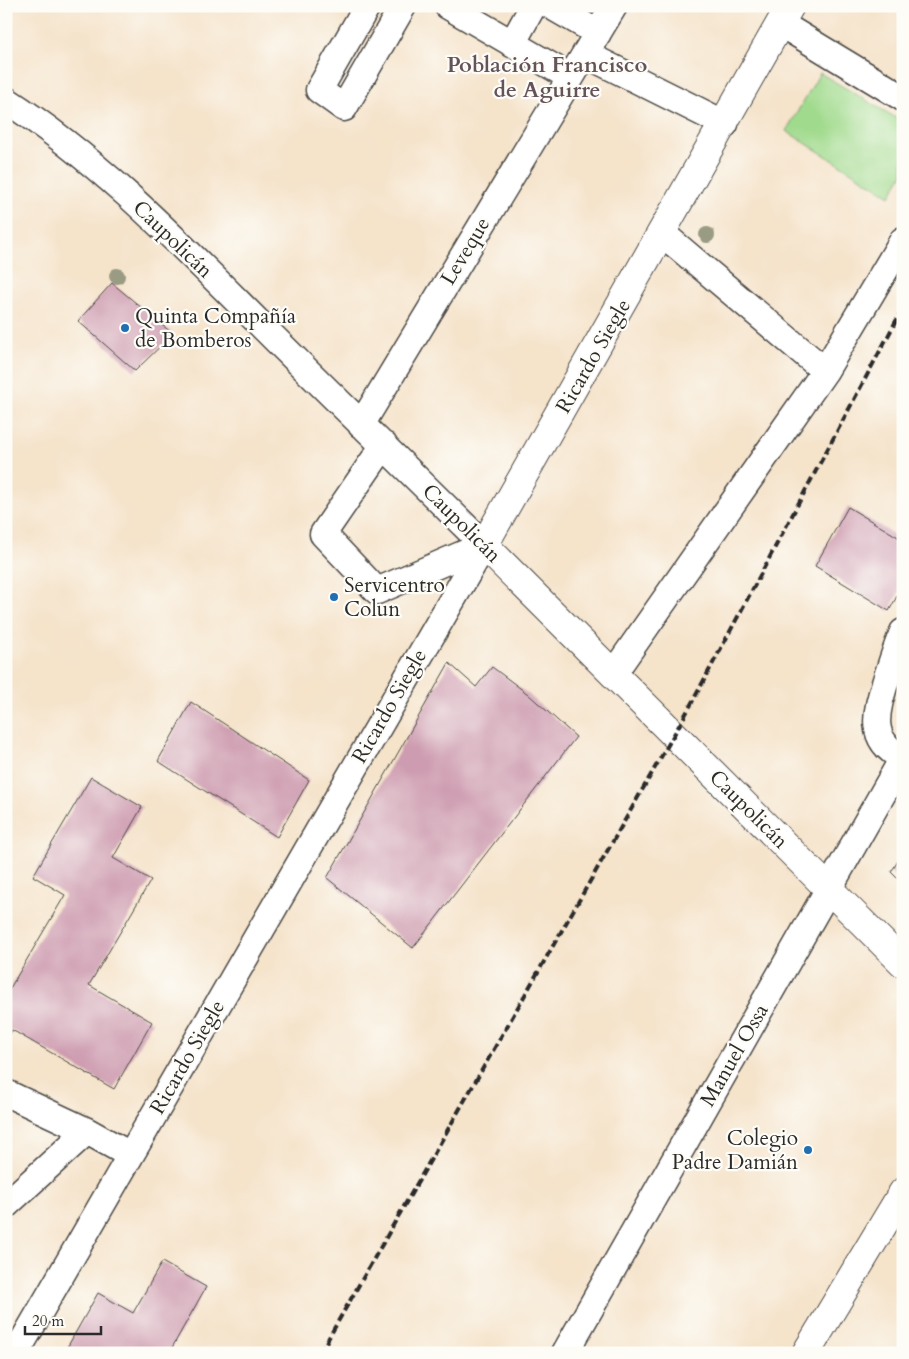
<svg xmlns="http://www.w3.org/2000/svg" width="909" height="1359" font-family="Cardo,serif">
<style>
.green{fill:#a0da8d;stroke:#66825c}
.building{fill:#ce9cb0}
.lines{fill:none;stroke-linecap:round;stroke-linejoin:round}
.minor-casing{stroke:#494743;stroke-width:29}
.major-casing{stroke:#494743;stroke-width:30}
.minor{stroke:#fff;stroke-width:26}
.major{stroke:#fff;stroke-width:28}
.rail{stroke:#2b2b2b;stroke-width:4;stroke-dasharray:8 4;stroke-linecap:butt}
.tree{fill:#999b82}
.poi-dot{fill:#1f6fb2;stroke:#fdfcf7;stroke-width:2}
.labels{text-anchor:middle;stroke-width:4.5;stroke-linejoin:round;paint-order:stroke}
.street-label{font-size:21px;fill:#2b2b2b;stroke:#fdfcf7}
.poi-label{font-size:21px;fill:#2b2b2b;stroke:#fdfcf7;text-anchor:start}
.neighbourhood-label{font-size:22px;font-weight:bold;fill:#64535a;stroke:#fdfcf7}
</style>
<rect width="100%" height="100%" fill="#fdfcf7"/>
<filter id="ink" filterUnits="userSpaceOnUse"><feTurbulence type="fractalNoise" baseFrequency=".02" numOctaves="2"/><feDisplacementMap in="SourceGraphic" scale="10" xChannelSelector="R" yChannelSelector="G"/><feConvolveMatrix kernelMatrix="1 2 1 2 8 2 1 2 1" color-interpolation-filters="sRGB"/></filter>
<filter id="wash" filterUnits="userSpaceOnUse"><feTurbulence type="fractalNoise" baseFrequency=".0096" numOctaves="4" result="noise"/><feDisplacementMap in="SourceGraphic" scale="20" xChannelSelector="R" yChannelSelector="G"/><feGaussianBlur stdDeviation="1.12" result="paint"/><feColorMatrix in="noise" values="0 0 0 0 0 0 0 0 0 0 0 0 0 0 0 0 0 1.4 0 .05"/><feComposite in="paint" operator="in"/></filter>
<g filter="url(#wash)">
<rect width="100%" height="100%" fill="#f5e3ca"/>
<path class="green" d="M820,73l83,49v52l-13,22 -104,-65z"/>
<g id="blocks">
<path class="building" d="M112,283l61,51 -38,37 -57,-50z
M848,507l55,33v45l-14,26 -74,-45z
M449,663l27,24 16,-20 36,27 48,43 -163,211 -86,-70z
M191,702l118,78 -32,57 -119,-76z
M91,777l51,30 -29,51 38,22 -62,105 63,37 -38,67 -102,-59 -6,11v-46l59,-100 -32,-19z
M900,858l3,3v23l-12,-12z
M162,1262l44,25 -37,66h-105l34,-60 35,20z"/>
</g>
</g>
<g filter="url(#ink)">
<use href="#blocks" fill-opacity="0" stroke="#494743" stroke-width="1"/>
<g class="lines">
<g class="minor-casing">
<path id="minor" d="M367,6l-48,84 25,18 59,-102
M448,6l122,71
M551,6l47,27
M781,24l122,74
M512,44l21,-38
M585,54l140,70
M6,100c96,62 175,145 255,225 73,73 149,146 223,220
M663,234l162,137
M361,425l253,-419
M384,445l-61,89 54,57 107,-46
M903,632c-7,16 -12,32 -17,48 -10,32 -19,60 17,78
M613,674l212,-303 78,-131
M6,1093l81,38 43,24
M6,1205l81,-74
M16,1353l468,-808
M565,1353l338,-595"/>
</g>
<g class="major-casing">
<path id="major" d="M790,6l-306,539 419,418
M806,1353l97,-161"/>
</g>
<use href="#minor" class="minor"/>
<use href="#major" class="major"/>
<path class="rail" d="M320,1353l368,-643 215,-402"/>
</g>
<g class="tree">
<circle cx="707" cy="235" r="8"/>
<circle cx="117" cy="276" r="8"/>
</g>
</g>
<g class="poi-dot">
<circle cx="125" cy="328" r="5"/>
<circle cx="334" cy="597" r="5"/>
<circle cx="808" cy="1150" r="5"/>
</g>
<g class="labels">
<g class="street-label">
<text transform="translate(173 239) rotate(44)" y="7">Caupolicán</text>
<text transform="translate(465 251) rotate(-59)" y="7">Leveque</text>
<text transform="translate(593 356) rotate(-60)" y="7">Ricardo Siegle</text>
<text transform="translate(462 523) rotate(45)" y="7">Caupolicán</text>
<text transform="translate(389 706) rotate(-60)" y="7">Ricardo Siegle</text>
<text transform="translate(749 809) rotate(45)" y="7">Caupolicán</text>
<text transform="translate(734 1055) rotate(-60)" y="7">Manuel Ossa</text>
<text transform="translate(187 1057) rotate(-60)" y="7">Ricardo Siegle</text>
</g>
<g class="poi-label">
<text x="135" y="323">Quinta Compañía<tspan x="135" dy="24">de Bomberos</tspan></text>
<text x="344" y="592">Servicentro<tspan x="344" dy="24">Colun</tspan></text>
<text x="798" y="1145" text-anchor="end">Colegio<tspan x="798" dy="24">Padre Damián</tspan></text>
</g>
<g class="neighbourhood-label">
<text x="547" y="72">Población Francisco<tspan x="547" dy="25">de Aguirre</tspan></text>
</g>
</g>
<rect width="909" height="1359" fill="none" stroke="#fdfcf7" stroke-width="25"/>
<path d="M25 1326v8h76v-8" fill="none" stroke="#2b2b2b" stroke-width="2.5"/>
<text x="32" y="1326" font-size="15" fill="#2b2b2b" stroke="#fdfcf7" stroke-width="4" paint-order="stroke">20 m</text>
</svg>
